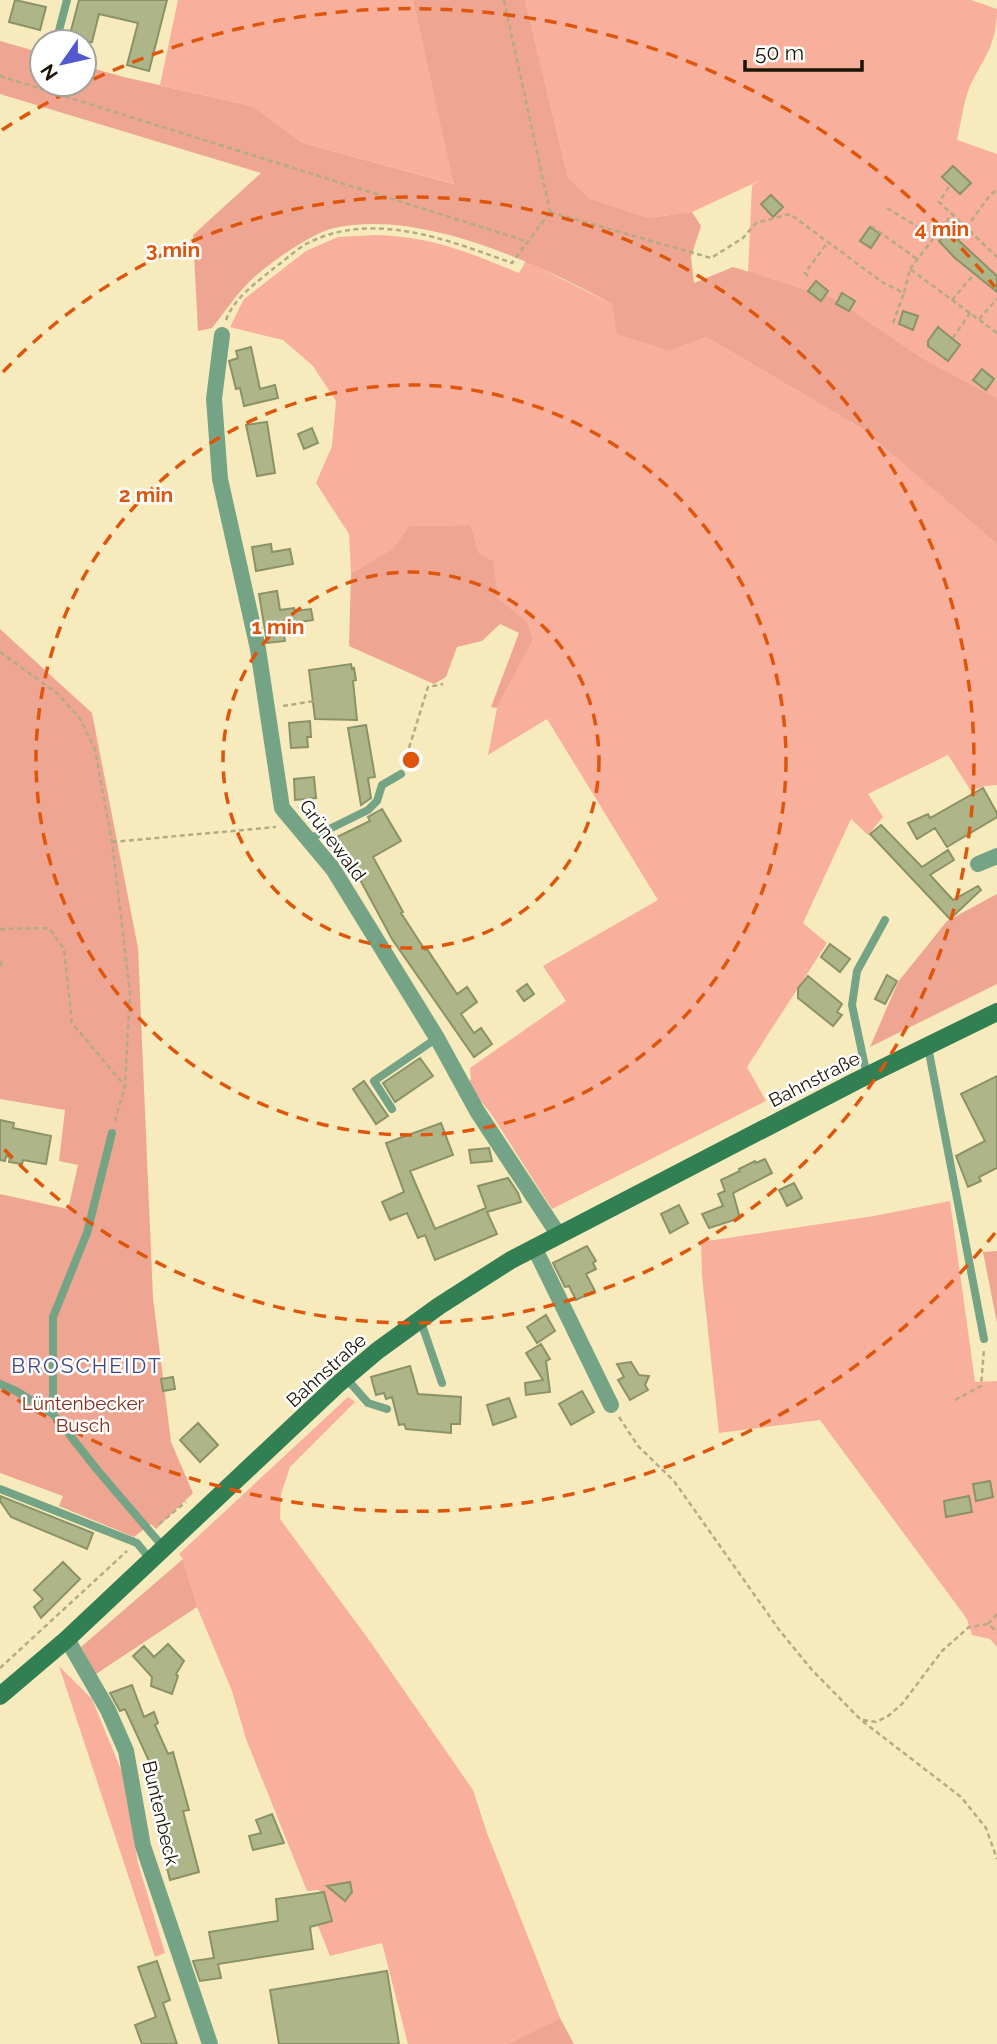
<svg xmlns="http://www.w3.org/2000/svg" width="997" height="2044" font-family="Raleway,sans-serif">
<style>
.green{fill:#f8af9b}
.forest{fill:#eea692}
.building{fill:#aeb689;stroke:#8a9266;stroke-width:2}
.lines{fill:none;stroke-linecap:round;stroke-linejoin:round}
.path{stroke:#b4aa85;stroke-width:2.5;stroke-dasharray:5 3.5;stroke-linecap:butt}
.lane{stroke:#74a385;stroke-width:8}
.street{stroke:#74a385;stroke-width:16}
.secondary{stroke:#327f54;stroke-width:18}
.ring{fill:none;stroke:#de560c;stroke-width:3.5;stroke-dasharray:12 9}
.labels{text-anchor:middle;stroke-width:5;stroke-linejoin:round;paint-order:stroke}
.street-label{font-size:19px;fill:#191404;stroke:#fff}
.park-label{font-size:19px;fill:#812d17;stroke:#fff}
.neighbourhood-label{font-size:21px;letter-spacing:2px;fill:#3f4783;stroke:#fff}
.centre{fill:#de560c;stroke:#fff;stroke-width:3.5}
.ring-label{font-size:21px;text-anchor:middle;font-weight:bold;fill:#de560c;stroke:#fff;stroke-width:5;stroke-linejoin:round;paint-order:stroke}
</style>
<rect width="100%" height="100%" fill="#f7ebbd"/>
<path class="green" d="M178,0h235l42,184 -152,-41 -51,-37 -92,-21z
M525,0h446l26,9c0,36 -13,48 -27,77 -7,17 -9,37 -13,54l40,14v244l-75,-40 -88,-60 -86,-26 4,-87 11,-6 -71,33 -44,6 -59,-20 -21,-21z
M376,235c58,2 91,17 143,38l7,-12 86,43 59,47 35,-14 155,91 136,116v241l-12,1 -14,5 -23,-36 -80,39 15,23 -15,18 -17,-16 -48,104 24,20 -80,124 19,34 -214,108 -62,-97 -23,-27 4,-6 -1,-11 96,-67 -23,-35 115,-66 -111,-181 -59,36 9,-47 36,-68 -5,-18 -30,-22 -4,-39 -15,-8 -8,-28 -62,1 -17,23 -41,24 -2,-39 -33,-51 16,-37 4,-45 -23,-35 -30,-26 -53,-13 14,-28 62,-48 32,-14z
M950,1201l25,181 22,-1v266l-7,-8 -18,-4 -5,-16 -147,-199 -101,13 -17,-157 -1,-34 173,-26z
M348,1397l7,5 -65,65 -9,27 -1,25 89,121 104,150 14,43 73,185 -53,26h-99l-26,-101 -52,13 -19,-48 11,-2 -3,-16 -12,1 -61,-152 -14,-48 -35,-84 -14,-48 -4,-5z
M59,1666l33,33 30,73 16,91 27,90 -10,4z"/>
<path class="forest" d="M413,0h112l43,177 21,21 59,20 44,-6 9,14 -10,31 3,26 39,-16 101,31 88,60 75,40v146l-136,-116 -155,-91 -35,14 -54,-17 -5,-30c-75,-41 -191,-95 -278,-76 -23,5 -69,38 -85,54 -14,14 -25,31 -37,46l-14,3 -5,-96 68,-62 -261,-79v-53l42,12v31h42v-18l40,11 128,29 51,37 151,41z
M471,525l8,28 15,8 4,38 30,23 5,18 -36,68 -6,-1 28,-74 -19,-9 -18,17 -25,6 -11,30 -12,7 -85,-38 2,-73 41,-24 17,-23z
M0,629l92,84 46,235 15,350 18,144 22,51 -37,36 -5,-5 -17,13 -75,-31 4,-10 -63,-23v-279l68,15 10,-44 -19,-4 6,-51 -65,-11z
M997,894v90l-127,63 28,-65 49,-61z
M997,1251v72l-14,-71z
M183,1559l14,48 -101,67 -15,-27z
M560,2018l14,26h-67z"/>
<path class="building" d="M15,0l31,7 -6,23 -31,-8z
M79,0h88l-18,71 -22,-6 11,-42 -39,-9 -7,28h-24z
M953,166l18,17 -11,11 -18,-17z
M771,195l12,12 -10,10 -12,-13z
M870,227l10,7 -9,14 -11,-7z
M954,227l8,9 -4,4 39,36v16l-42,-34 -16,-17z
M816,281l12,10 -7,10 -13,-10z
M842,293l13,8 -6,10 -13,-7z
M903,311l15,5 -5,14 -14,-6z
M938,327l22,18 -12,16 -20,-15v-5z
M251,347l9,42 15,-4 3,13 -34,8 -4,-18 -4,1 -7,-28 9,-3 -2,-7z
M982,369l12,10 -8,11 -13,-10z
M267,422l8,51 -18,3 -11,-51z
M312,428l6,15 -14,6 -6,-15z
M271,544l1,8 18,-3 3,15 -37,7 -4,-24z
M277,591l3,19 14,-2 1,3 16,-2 2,11 -31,5 3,16 -18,2 -8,-49z
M351,664l1,5 2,-1 2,12 -3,1 4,39 -42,-1 -6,-49z
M310,721l1,16h-4l1,10 -17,1 -2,-25z
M366,725l9,52 -7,1 3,20 -10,7 -13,-77z
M314,777l2,21 -21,2 -1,-21z
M983,788l14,25v4l-50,30 -12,-19 -18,11 -9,-16 20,-9 2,4z
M382,809l19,32 -28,16 30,55 -2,1 24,37 2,-1 30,45 10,-7 10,15 -16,12 13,19 7,-5 11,16 -18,13 -82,-118 -55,-102 33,-16 -2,-4z
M881,825l41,42 26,-17 6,10 -24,15 23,25 25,-14 3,4 -31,29 -80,-85z
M830,944l20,15 -10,13 -19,-15z
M887,975l10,6 -12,23 -10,-5z
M808,976l34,28 -5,8 5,3 -9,11 -35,-28v-10z
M527,984l7,10 -10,7 -7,-10z
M420,1058l13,18 -38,26 -12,-19z
M997,1076v92l-18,9 2,4 -13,6 -12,-31 29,-15 -24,-47z
M364,1081l24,35 -12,8 -23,-35z
M0,1120l14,3 -1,5 38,8 -5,28 -23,-4 -1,4 -13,-2 1,-5 -4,-1 -1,5 -5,-1z
M441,1123l12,32 -43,16 25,58 51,-21 -8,-22 30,-8 10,15 3,9 -34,10 10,22 -62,26 -10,-25 -7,3 -11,-25 -17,7 -8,-18 22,-10 -18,-49z
M489,1148l3,13 -21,2 -2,-13z
M765,1159l7,14 -39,20 7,25 -31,10 -7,-14 21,-8 -5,-12 7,-3 -4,-11 19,-9 -1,-2 16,-8 1,2z
M794,1183l8,15 -15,8 -8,-16z
M679,1205l9,18 -18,10 -9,-19z
M587,1246l9,15 -3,2 3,6 -10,5 9,17 -19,9 -7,-14 -4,1 -12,-24z
M546,1315l9,16 -18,12 -10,-16z
M541,1344l9,15 -4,2 4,31 -24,3 -1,-12 18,-3 -17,-27z
M631,1362l8,13 10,1 -4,9 3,5 -18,10 -12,-20 6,-3 -7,-13z
M410,1366l8,28 43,3 -1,27h-9v9l-45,-4 -2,-5 -5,1 -7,-28 -6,2 -2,-6 -8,2 -5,-18z
M173,1377l2,12 -12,2 -2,-12z
M582,1391l12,21 -23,13 -12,-21z
M509,1398l7,19 -23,8 -6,-20z
M198,1423l20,22 -18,17 -20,-22z
M990,1481l3,16 -17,4 -3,-17z
M0,1496l93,37 -6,16 -76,-32 -11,-16z
M969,1496l3,16 -26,5 -2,-16z
M63,1562l17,17 -39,39 -7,-11 9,-8 -9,-9z
M168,1644l16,17 -8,13 2,2 -6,18 -21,-8 1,-9 -19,-21 11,-10 10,11z
M132,1685l12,32 10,-5 4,11 -3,2 13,29 5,-2 16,58 -6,1 16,61 -29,8 -11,-45 9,-2 -14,-44 -5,-28 -24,-52 -5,2 -10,-18z
M272,1814l12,29 -31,7 -4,-14 12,-3 -5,-13z
M350,1882l2,10 -7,9 -18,-15z
M324,1892l8,29 -22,6 3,22 -95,15 3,14 -21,3 -7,-20 21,-3 -5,-26 69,-11 -2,-22z
M157,1961l13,39 -7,3 14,41h-35l-7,-19 21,-8 -18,-50z
M387,1971l12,73h-120l-9,-54z"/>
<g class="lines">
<path class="path" d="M504,0l46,212
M0,76l526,165
M949,187l-10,15 13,12
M887,208l47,29
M550,212l161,46 32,-20 13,-15 34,-9 92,68 22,11 6,-24 87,64
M871,226l46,33
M966,228l24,-33 7,-5
M910,269l42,-55 45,43
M808,276l-3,-3 23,-31
M952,300l22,-26
M979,319l18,-20
M226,320c8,-22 30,-37 47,-51 11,-8 22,-19 35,-26 65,-33 140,-3 204,20l38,-51
M893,323l11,-30
M948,345l22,-32
M0,652l58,42 23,26 14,30 17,92 18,151 -5,93 -10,35
M283,706l38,-6
M404,764l24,-77 15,-3
M112,842l164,-15
M0,929l49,-1 15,21 8,74 52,62
M0,961l2,5 -2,2
M955,1400l26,-14 3,-37
M619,1417l19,29 36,35 106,150 32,39 49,50 100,77 25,31 11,31
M159,1524l27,-22
M988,1624l9,-10
M0,1668l127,-117
M863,1720l13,2 12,-6 14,-12 40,-53 27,-24 19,-3 9,8"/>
<path class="lane" d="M56,42l11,-42
M307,840l61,-30 9,-9 5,-16 19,-11
M928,1047l56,292
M867,1076l-15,-71 5,-34 28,-51
M392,1109l-18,-28 63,-43
M420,1319l22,64
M346,1378l22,25 19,6
M0,1384l16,7 37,23 46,58 65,76
M53,1414v-97l34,-84 25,-100
M0,1489l137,54 14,17"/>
<path class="street" d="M222,335l-8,64 6,80 38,170 24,159 51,61 104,169 40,73 81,123
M978,864l19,-8
M534,1247l77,158
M67,1639l41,71 18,41 17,95 67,198"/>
<path class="secondary" d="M0,1696l67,-57 270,-254 40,-34 62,-45 72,-46 345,-179 141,-69"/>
</g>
<g class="ring">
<circle cx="411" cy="760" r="188"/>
<circle cx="411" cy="760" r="375"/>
<path d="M3 372A563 563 0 1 1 3 1148"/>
<path d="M995 1233A751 751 0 0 1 2 1390M2 130A751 751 0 0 1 995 287"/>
</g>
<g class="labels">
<g class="street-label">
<text transform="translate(333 840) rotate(53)" y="7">Grünewald</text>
<text transform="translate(814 1079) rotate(-27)" y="7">Bahnstraße</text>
<text transform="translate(326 1370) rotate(-42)" y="7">Bahnstraße</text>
<text transform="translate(161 1813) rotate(77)" y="7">Buntenbeck</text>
</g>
<g class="park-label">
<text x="83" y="1410">Lüntenbecker<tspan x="83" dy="22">Busch</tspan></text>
</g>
<g class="neighbourhood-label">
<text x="87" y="1373">BROSCHEIDT</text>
</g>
</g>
<circle cx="411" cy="760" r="10" class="centre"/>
<g class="ring-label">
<text x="942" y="236">4 min</text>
<text x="173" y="257">3 min</text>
<text x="146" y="502">2 min</text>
<text x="278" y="634">1 min</text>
</g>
<g transform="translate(63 63) rotate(236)"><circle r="33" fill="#ffffff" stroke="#a3a19b" stroke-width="2"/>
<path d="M0-5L12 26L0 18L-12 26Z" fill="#5259cf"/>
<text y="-10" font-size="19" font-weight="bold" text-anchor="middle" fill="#191404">N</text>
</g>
<path d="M745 60v10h117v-10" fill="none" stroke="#191404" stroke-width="3.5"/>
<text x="755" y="60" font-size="21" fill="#191404" stroke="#ffffff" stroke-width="5" paint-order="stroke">50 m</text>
</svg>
